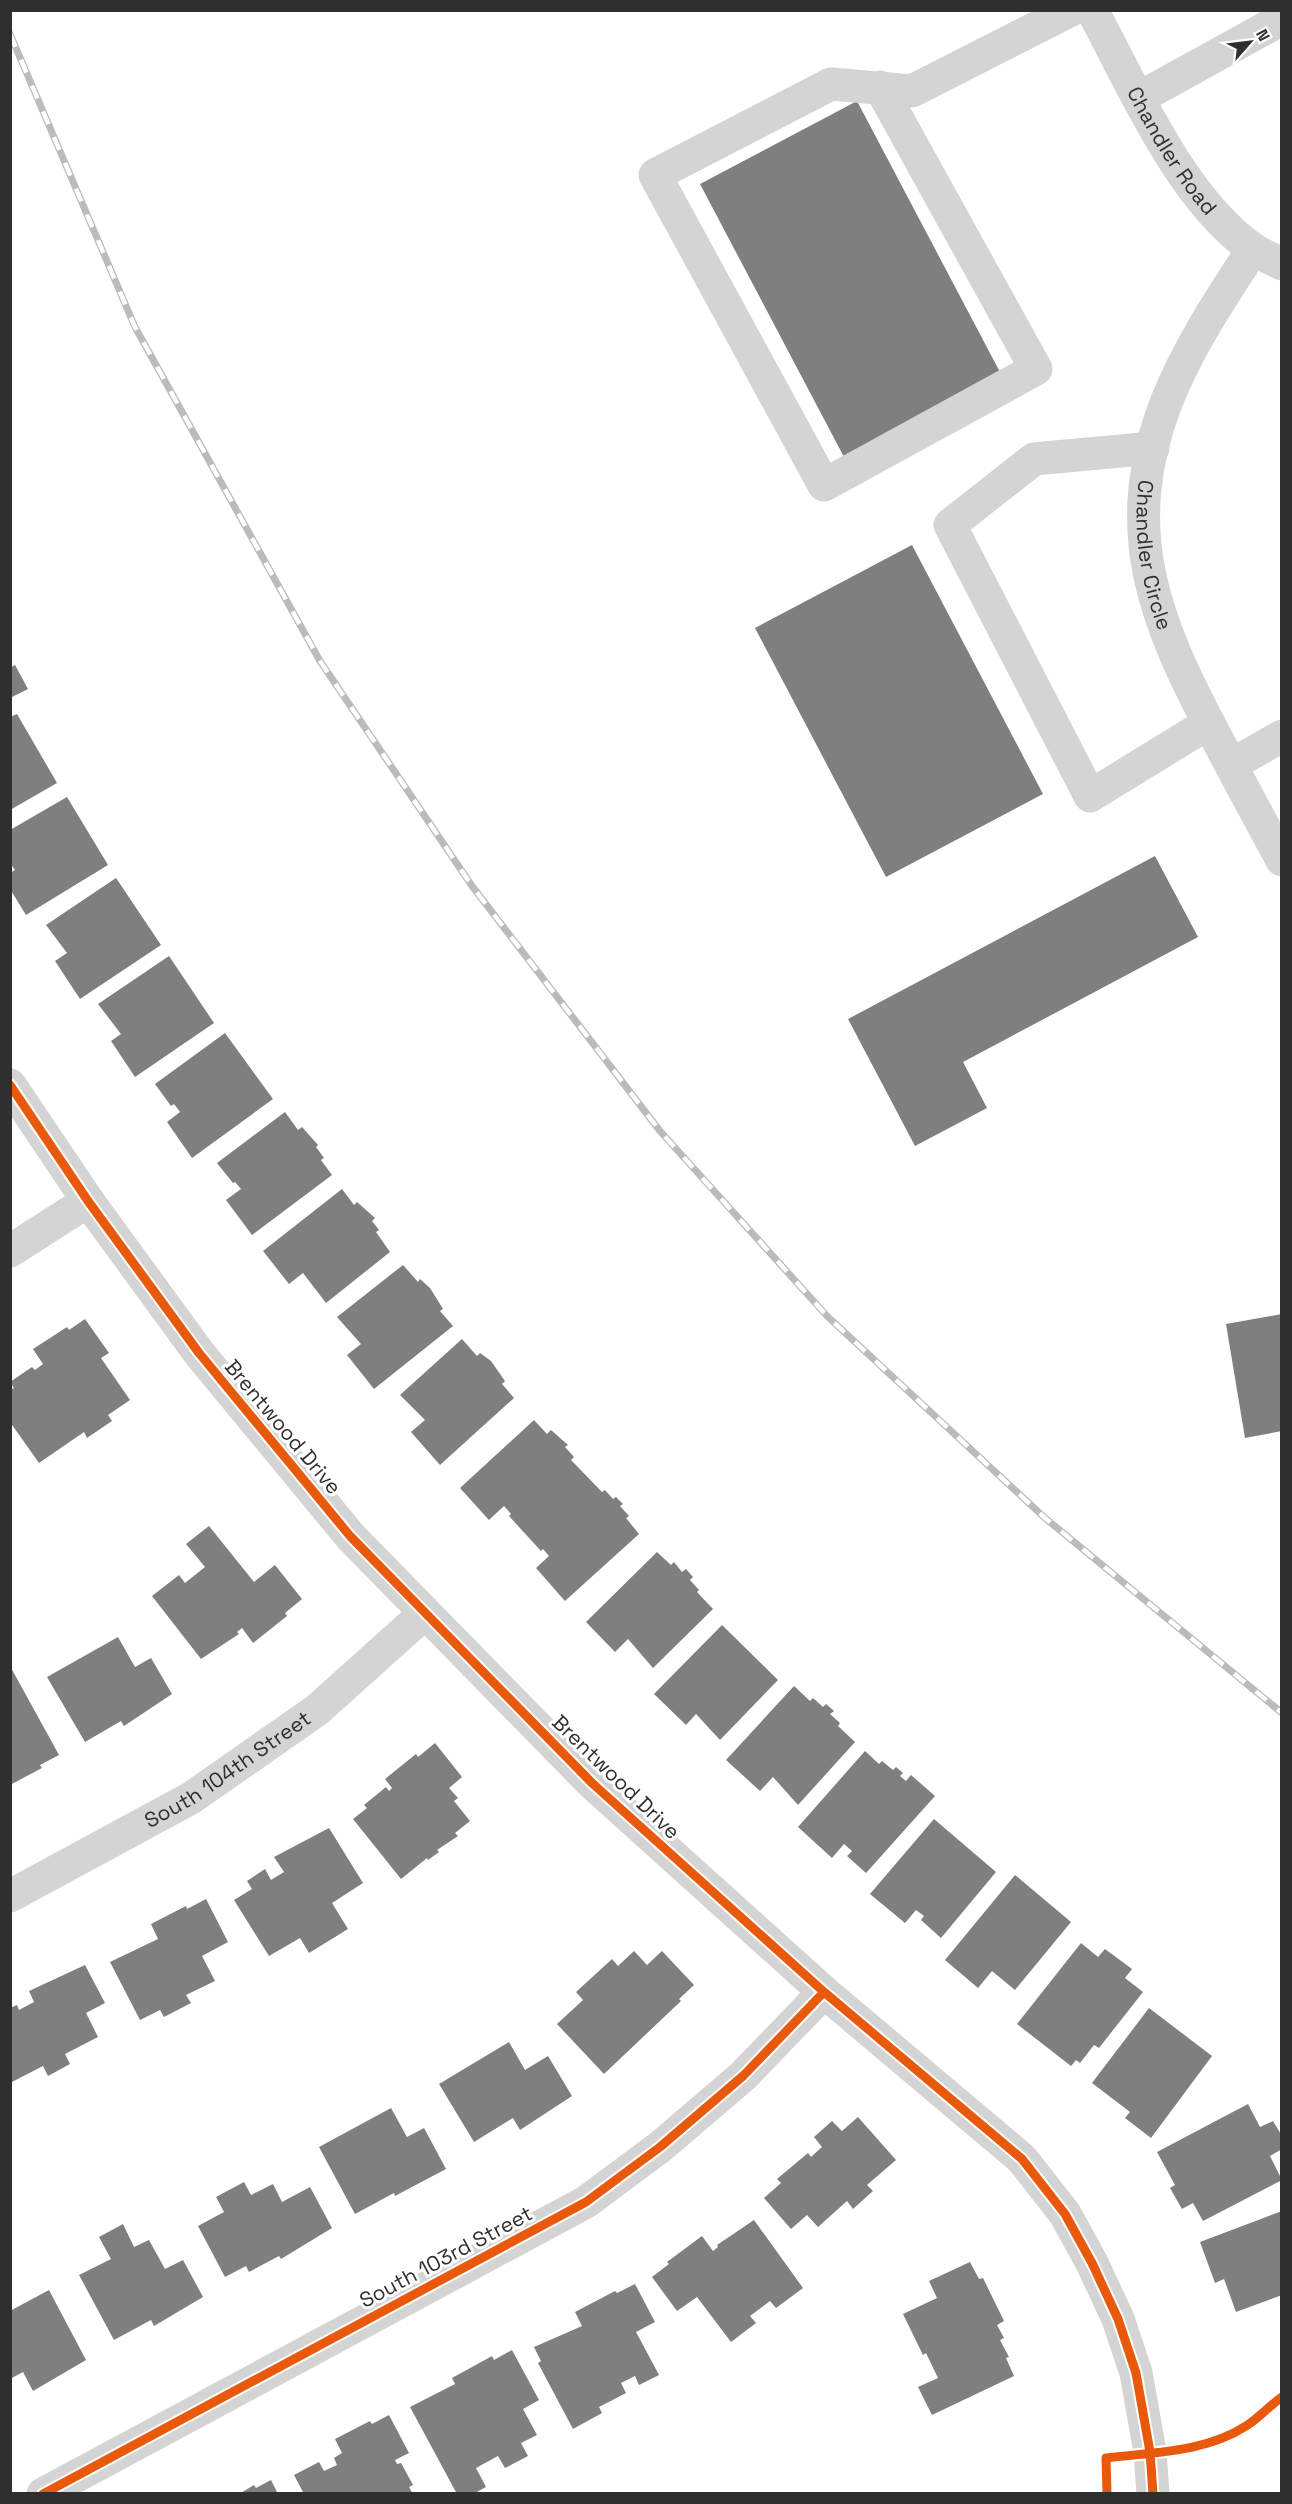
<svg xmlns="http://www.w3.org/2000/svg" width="1292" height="2504" font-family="'Space Grotesk',sans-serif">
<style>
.building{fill:#7f7f7f}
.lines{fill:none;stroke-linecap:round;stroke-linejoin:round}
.minor{stroke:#d4d4d4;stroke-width:33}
.rail-casing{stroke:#bbb;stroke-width:7}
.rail{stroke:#fff;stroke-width:4.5;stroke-dasharray:14;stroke-linecap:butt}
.cycleway-casing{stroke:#fff;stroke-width:13}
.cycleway{stroke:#e8590c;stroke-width:9}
.labels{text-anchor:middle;stroke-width:6;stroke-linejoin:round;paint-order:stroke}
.street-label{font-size:21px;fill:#2f2f2f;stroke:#fff}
</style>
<rect width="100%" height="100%" fill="#fff"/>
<path class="building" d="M857,101l144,273 -157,83 -144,-273z
M912,545l131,249 -157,83 -131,-249z
M15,665l13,24 -18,9v-30z
M17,714l40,69 -47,27v-93z
M67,797l41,68 -82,50 -16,-26v-16l5,-3 -5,-7v-33z
M1155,856l43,81 -235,125 24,46 -72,38 -67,-127z
M116,878l45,67 -81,54 -25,-38 12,-8 -21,-28z
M169,956l45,67 -79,54 -24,-36 10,-7 -23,-30z
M225,1033l48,66 -81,59 -25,-36 13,-10 -6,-8 -3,2 -16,-22z
M285,1112l13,18 4,-3 16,18 -2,2 8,11 -3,2 11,15 -80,60 -26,-35 15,-11 -6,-7 -2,1 -16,-20z
M342,1189l12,16 3,-3 18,16 -3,3 7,9 -3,2 14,20 -64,51 -23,-30 -14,11 -26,-33z
M403,1265l15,17 2,-3 10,9 13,21 -3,2 13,15 -79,63 -27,-34 14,-11 -24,-27z
M1282,1314v117l-37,7 -19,-114z
M85,1319l24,34 -8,5 29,42 -22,15 4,6 -25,17 -3,-6 -45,31 -29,-41v-32l4,-2 -4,-6 22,-15 3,3 8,-6 -10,-15 34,-22 2,3z
M462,1339l15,17 3,-3 11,8 14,20 -3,3 12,14 -74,67 -29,-33 14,-12 -25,-25z
M534,1420l13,14 4,-4 17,15 -3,2 9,10 -3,3 31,32 3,-2 8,9 3,-2 7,7 -3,2 9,10 -3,2 13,16 -74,67 -29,-33 13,-12 -6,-7 -2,2 -32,-35 2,-2 -7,-8 -15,14 -29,-32z
M209,1526l45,56 21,-17 27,34 -17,14 2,3 -34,27 -11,-15 -5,4 2,2 -38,25 -49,-63 27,-21 6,8 20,-16 -19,-23z
M657,1552l14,13 3,-3 8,10 4,-3 7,8 -3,3 9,10 -2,2 16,17 -60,59 -25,-29 -13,13 -29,-30z
M722,1625l56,55 -58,60 -24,-26 -10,11 -32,-31z
M118,1637l17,30 16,-9 21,36 -48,32 -3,-5 -36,21 -38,-65z
M10,1666l49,89 -19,10 2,3 -32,17z
M794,1686l16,15 3,-3 10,9 3,-3 8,7 -4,3 10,9 -2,3 17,16 -57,63 -25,-28 -13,14 -34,-31z
M435,1743l27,34 -13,11 9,10 -4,3 16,20 -15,12 3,3 -21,14 2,2 -11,8 -1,-2 -26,21 -48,-60 14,-11 -3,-3 22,-18 3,4 3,-3 -7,-9 31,-25 2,3z
M865,1751l14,13 3,-3 11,9 3,-3 7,6 -3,3 6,5 5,-6 24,21 -69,77 -19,-17 5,-5 -8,-7 -12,14 -34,-31z
M934,1819l62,53 -55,66 -20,-18 3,-4 -8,-6 -11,13 -35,-29z
M329,1828l34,55 -31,20 16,26 -39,24 -9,-15 -31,18 -35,-56 18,-11 -5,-8 18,-12 6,11 13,-8 -10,-15z
M1015,1875l56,47 -56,68 -23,-19 -14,17 -33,-28z
M206,1899l22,43 -26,14 13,25 -29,14 5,8 -27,14 -4,-7 -20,10 -30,-58 48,-23 -7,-15 35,-18 1,3z
M1081,1943l17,14 7,-8 27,20 -7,9 18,14 -44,56 -5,-3 -14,18 -4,-3 -5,6 -54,-42z
M634,1951l13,14 15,-14 32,34 -15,14 2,2 -77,73 -47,-50 26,-24 -7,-8 36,-33 6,7z
M85,1965l20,38 -19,10 12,24 -33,17 5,10 -22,12 -5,-10 -33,17v-75l7,-3 2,5 15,-8 -5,-11z
M1149,2008l63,48 -61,82 -26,-20 5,-6 -38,-29z
M509,2042l16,28 23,-14 24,40 -52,34 -7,-12 -39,24 -35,-58z
M1248,2104l12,23 13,-6 9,15v13l-12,7 12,24 -79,41 -10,-18 -11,6 -12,-21 5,-3 -18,-33z
M391,2108l16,29 17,-9 22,41 -51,27 -1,-3 -39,21 -36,-67z
M858,2117l38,43 -29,25 6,6 -20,18 -6,-8 -29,26 -11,-12 -16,14 -27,-31 17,-15 -4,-4 31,-26 3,4 11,-10 -8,-10 18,-16 10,10z
M244,2182l7,13 22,-11 9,18 28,-15 22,41 -51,31 -2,-3 -30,16 -3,-6 -21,11 -27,-51 26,-14 -8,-15z
M1282,2211v84l-46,17 -12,-33 -9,4 -15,-41z
M754,2220l49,68 -27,20 -6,-7 -20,15 6,7 -25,19 -34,-45 -20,14 -25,-34 17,-13 -2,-2 35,-26 11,15 5,-4 -1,-2z
M123,2224l11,23 15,-7 16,29 18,-9 20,37 -49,29 -3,-6 -37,20 -35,-65 32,-16 -12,-22z
M970,2262l9,17 4,-1 21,43 -7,4 7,13 -4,2 9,17 -3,1 8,18 -82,39 -14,-28 20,-9 -12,-25 -3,2 -20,-41 34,-16 -8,-17z
M635,2284l20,38 -19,10 23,43 -20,10 -4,-9 -14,7 5,10 -27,14 3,6 -29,16 -35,-66 3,-2 -7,-14 48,-21 -7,-14 40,-21 2,2z
M49,2290l37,70 -53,31 -10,-19 -13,7v-68z
M512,2350l27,50 -16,9 14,26 -16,8 7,13 -23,12 -7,-12 -22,12 10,19 -13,7h-16l-47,-87 45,-23 -3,-6 40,-22 2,4z
M389,2415l20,38 -14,7 2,4 4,-1 12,22 -4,2 4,7h-109l-10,-19 25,-13 5,9 13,-6 -3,-7 8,-5 -7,-14 35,-18 2,3z
M271,2480l7,14h-39l15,-9 2,3z"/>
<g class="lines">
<g class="minor">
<path id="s1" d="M1092,10c41,76 89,189 161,239 9,6 19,10 29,15"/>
<path d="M880,87l156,282 -212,116 -169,-310 176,-91 81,7 159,-81"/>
<path d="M1139,98l143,-79"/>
<path id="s2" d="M1253,249c-32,49 -65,98 -87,154 -49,128 -11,219 49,332 22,42 44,83 67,125"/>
<path d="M1153,448l-119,11 -84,66 140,271 119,-73"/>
<path d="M1231,765l51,-29"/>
<path d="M10,1085l78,116 111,152 151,183 242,247 232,209 198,167 43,55 27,49 26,56 18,54 14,79 3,42"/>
<path d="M10,1251l78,-50"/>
<path id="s3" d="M10,1896l181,-98 126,-88 108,-97"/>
<path d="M43,2494l543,-292 74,-55 83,-71 81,-84"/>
</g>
<g class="rail-casing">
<path id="rail" d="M10,34l125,293 185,334 152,225 188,245 167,185 218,202 237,195"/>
</g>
<use href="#rail" class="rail"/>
<g class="cycleway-casing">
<path id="cycleway" d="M10,1085l78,116 111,152 151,183 242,247 232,209 198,167 43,55 27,49 26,56 18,54 14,79 3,42
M43,2494l543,-292 74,-55 83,-71 81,-84
M1107,2494l-1,-36c46,-6 98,-5 140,-32 13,-8 23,-20 36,-29"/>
</g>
<use href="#cycleway" class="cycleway"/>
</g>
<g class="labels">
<g class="street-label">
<text dy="7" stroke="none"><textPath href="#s1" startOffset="162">Chandler Road</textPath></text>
<text dy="7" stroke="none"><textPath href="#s2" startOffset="333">Chandler Circle</textPath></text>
<text transform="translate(283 1427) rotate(50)" y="7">Brentwood Drive</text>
<text dy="7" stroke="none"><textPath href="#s3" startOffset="252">South 104th Street</textPath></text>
<text transform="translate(616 1777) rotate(44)" y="7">Brentwood Drive</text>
<text transform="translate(446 2257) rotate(-28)" y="7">South 103rd Street</text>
</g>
</g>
<rect width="1292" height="2504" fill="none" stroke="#2f2f2f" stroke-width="24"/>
<g transform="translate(1250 42) rotate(62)" stroke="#ffffff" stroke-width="4.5" paint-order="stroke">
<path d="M0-4.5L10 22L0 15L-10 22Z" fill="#2f2f2f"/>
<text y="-9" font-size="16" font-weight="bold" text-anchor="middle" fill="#2f2f2f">N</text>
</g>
</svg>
